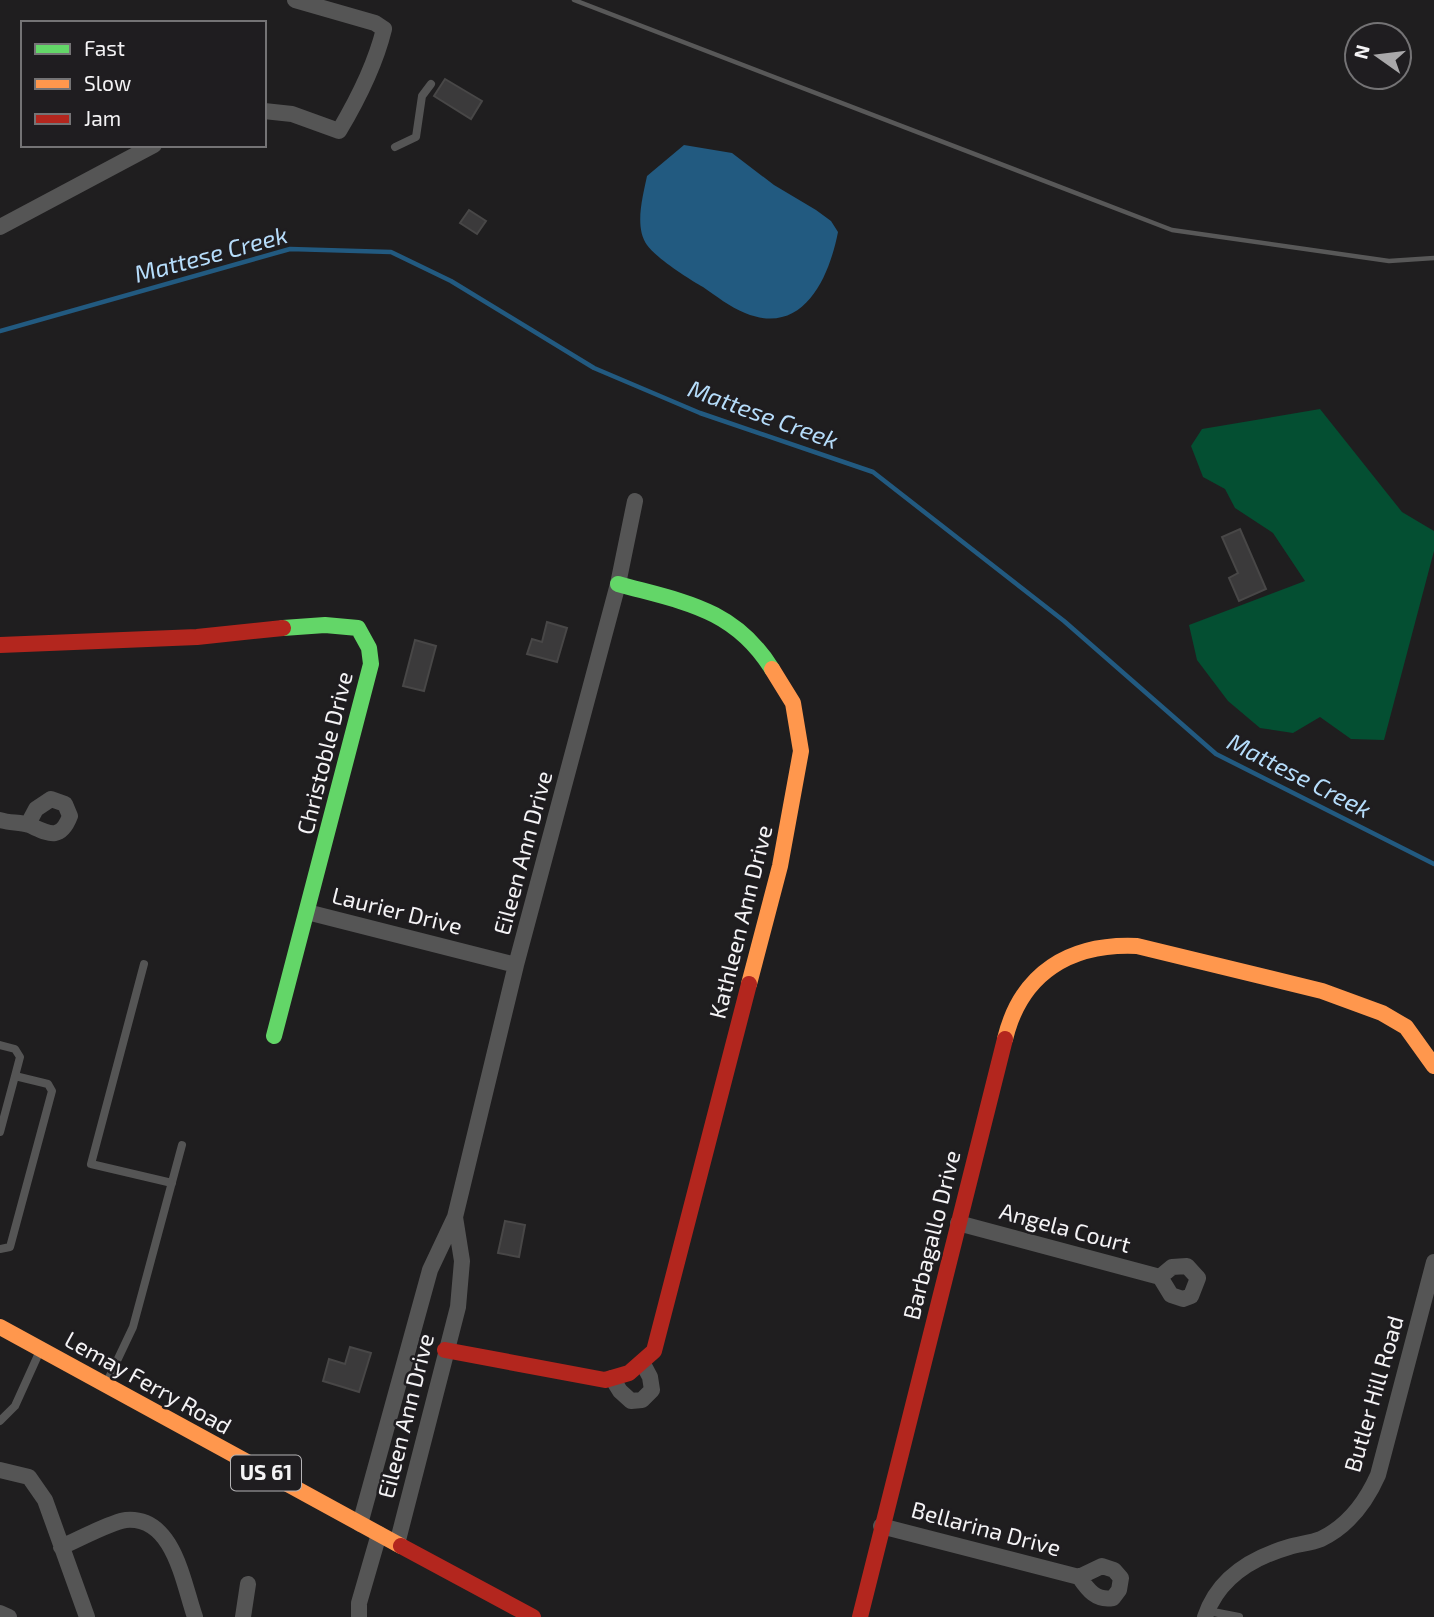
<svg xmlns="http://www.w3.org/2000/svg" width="1434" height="1617" font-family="'Exo 2',sans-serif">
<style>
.forest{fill:#044f32}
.water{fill:#225a80}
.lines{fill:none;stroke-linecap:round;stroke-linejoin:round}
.stream{stroke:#225a80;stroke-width:4.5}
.building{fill:#3b3a3b;stroke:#484747;stroke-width:2}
.lane{stroke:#555;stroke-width:8}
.street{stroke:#555;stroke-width:16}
.fast{stroke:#63d668;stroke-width:16}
.slow{stroke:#ff974d;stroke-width:16}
.jam{stroke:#b3261e;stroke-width:16}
.rail{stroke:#585858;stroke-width:4.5}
.labels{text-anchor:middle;stroke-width:5;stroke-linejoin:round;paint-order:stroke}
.shield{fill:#1f1d20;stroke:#b4b3b5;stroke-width:2}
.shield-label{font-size:21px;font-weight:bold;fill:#f4f3f5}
.street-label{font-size:23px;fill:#f4f3f5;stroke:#1f1d20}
.water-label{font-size:24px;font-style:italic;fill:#b6ddfb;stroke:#1f1d20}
</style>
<rect width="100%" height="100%" fill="#1f1e1f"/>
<path class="forest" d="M1320,409l82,103 32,19v20l-50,189 -33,-1 -31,-22 -27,16 -33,-5 -32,-27 -31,-41 -8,-35 116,-44 -32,-48 -38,-25 -10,-19 -22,-12 -12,-31 11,-17z"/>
<path class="water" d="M684,145l48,8 42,32 42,25 15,11 7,11c-9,46 -35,105 -93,81 -15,-6 -29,-17 -42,-26 -14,-8 -47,-29 -56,-42 -13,-18 -4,-49 0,-69z"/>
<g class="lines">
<path class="stream" d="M0,331l290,-82 101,3 60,29 143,87 106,45 173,59 191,149 152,133 218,110"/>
</g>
<path class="building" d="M445,79l37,22 -11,18 -37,-23z
M469,210l17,11 -9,13 -17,-11z
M1240,529l26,60 -27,12 -10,-23 9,-5 -16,-36z
M547,622l20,6 -10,34 -30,-8 5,-15 10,3z
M415,640l21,6 -12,45 -21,-5z
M505,1221l20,4 -6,32 -21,-4z
M350,1347l21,6 -12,39 -36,-11 6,-22 16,5z"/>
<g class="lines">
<path class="lane" d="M395,147l21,-10 6,-41 9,-12
M144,964l-53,200 81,19
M0,1045l15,4 5,8 -5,19 33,8 4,7 -42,156 -10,2
M0,1132l15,-56
M106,1384l27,-57 49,-182
M0,1421l15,-15 24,-53
M1208,1611l31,6"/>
<path class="street" d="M264,111l28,3 47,17c19,-32 36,-65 45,-102l-9,-6 -80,-23
M0,227l154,-82
M0,820c9,3 21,2 29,5 19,8 31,17 41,-9l-5,-12 -14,-5 -15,10 -8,15
M307,912l209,53
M958,1223l202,54 11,18 12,4 8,-3 7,-18 -11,-12 -15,1 -12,10
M612,1378l8,13 11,10 11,-1 10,-10 -2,-13 -8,-15
M0,1470l29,7 16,23 42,117
M360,1524l70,-254 25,-53 61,-252 102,-381 17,-83
M881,1526l198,51c9,13 17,24 34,21l6,-8 2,-12 -7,-8 -12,-4 -23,11
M397,1544l61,-237 4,-46 -7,-44
M61,1547c17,-7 49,-25 65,-27 48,-4 57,63 69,97
M0,1613l9,4
M243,1617l5,-33
M359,1617v-14l20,-69
M1205,1617c13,-39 46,-59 84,-70 10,-3 22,-4 32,-8 27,-13 45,-37 57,-64l56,-213"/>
<path class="fast" d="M618,584c65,18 116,24 154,85
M274,1036l97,-372 -2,-16 -11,-20 -33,-3 -42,3"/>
<path class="slow" d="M749,984l31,-118 21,-115 -8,-48 -21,-34
M1005,1039c16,-66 65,-96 132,-93l185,45 60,22 24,14 28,39
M0,1327l401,219"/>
<path class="jam" d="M0,645l197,-8 86,-9
M445,1350l160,30 24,-7 25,-22 95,-367
M401,1546l132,71
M860,1617l145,-578"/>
<path class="rail" d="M574,0l598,230 217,31 45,-3"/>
</g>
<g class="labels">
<rect class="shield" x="231" y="1455.5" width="70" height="35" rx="5"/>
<g class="shield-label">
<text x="266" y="1480">US 61</text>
</g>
<g class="street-label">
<text transform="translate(325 753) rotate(-76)" y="8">Christoble Drive</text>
<text transform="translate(523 853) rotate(-75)" y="8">Eileen Ann Drive</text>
<text transform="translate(397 911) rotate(14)" y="8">Laurier Drive</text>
<text transform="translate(741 922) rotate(-76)" y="8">Kathleen Ann Drive</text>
<text transform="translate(1065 1228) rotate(15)" y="8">Angela Court</text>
<text transform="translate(932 1235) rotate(-76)" y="8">Barbagallo Drive</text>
<text transform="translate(148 1383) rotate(29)" y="8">Lemay Ferry Road</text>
<text transform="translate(1374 1394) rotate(-74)" y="8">Butler Hill Road</text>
<text transform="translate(406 1416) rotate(-76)" y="8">Eileen Ann Drive</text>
<text transform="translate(986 1529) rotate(15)" y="8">Bellarina Drive</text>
</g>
<g class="water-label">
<text transform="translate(211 255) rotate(-15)" y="8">Mattese Creek</text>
<text transform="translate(763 415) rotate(20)" y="8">Mattese Creek</text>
<text transform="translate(1299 776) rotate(27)" y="8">Mattese Creek</text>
</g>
</g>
<rect x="21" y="21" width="245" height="126" fill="#1f1d20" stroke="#747375" stroke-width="2"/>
<rect x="35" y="44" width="35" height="10" fill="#63d668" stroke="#747375" stroke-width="2"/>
<text x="84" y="56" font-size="21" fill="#f4f3f5">Fast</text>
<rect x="35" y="79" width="35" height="10" fill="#ff974d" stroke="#747375" stroke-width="2"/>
<text x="84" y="91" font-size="21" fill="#f4f3f5">Slow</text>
<rect x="35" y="114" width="35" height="10" fill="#b3261e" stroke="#747375" stroke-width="2"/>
<text x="84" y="126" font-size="21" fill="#f4f3f5">Jam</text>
<g transform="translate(1378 56) rotate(284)"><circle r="33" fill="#1f1d20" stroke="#747375" stroke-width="2"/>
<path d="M0-5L12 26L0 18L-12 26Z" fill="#a9a8aa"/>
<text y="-10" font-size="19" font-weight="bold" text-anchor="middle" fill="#f4f3f5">N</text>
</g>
</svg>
